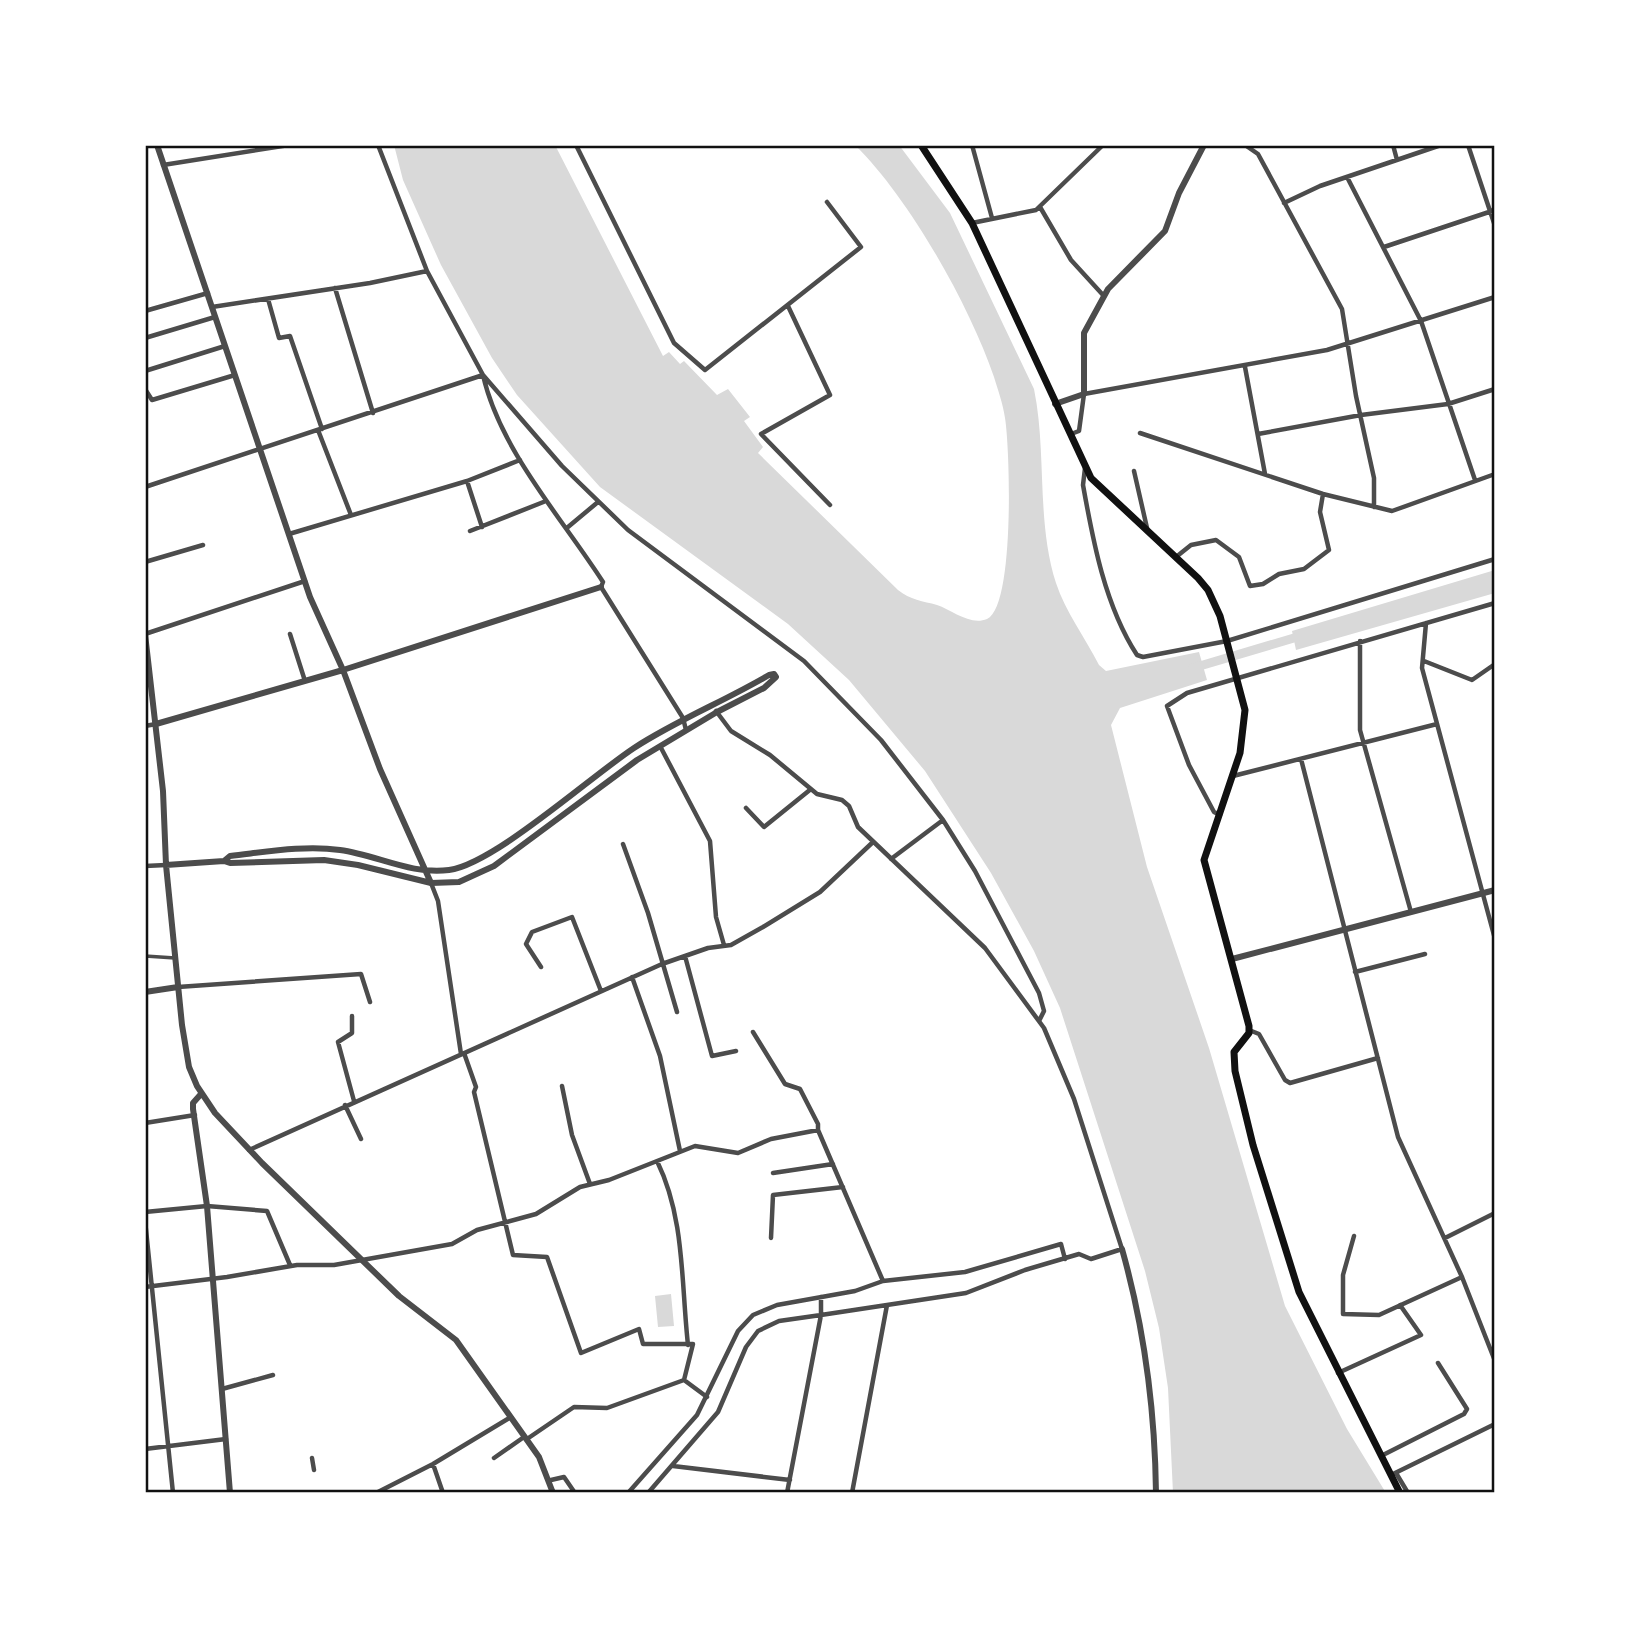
<svg xmlns="http://www.w3.org/2000/svg" width="1640" height="1638" font-family="Commissioner,sans-serif">
<style>
.water{fill:#d9d9d9}
.lines{fill:none;stroke-linecap:round;stroke-linejoin:round}
.canal{stroke:#d9d9d9;stroke-width:9}
.pedestrian{stroke:#4c4c4c;stroke-width:3.5}
.minor{stroke:#4c4c4c;stroke-width:4.5}
.tertiary{stroke:#4c4c4c;stroke-width:6}
.secondary{stroke:#111;stroke-width:7}
.neatline{fill:none;stroke:#111;stroke-width:2.5}
</style>
<rect width="100%" height="100%" fill="#fff"/>
<path class="water" d="M394,145h161l108,211 6,-4 11,12 4,-3 33,34 11,-6 22,28 -6,4 19,26 -5,6 140,137c12,10 25,11 39,15 15,5 33,21 50,14 28,-12 23,-171 18,-201 -2,-14 -7,-28 -11,-41 -25,-73 -85,-179 -139,-232h44l51,68 84,176c13,63 2,132 22,194 9,28 30,56 43,82l7,6 93,-19 8,28 -87,28 -9,17 36,142 62,181 76,258 62,123 39,64h-213l-5,-105 -9,-60 -14,-57 -85,-263 -26,-57 -43,-78 -66,-102 -76,-91 -61,-56 -188,-137 -83,-92 -25,-37 -51,-93 -38,-85z
M1495,570v23l-199,57 -4,-19z
M671,1294l3,32 -16,1 -3,-31z"/>
<g class="lines">
<path class="canal" d="M1193,668l111,-33"/>
<path class="pedestrian" d="M145,956l30,2"/>
<path class="minor" d="M378,145l49,126 56,104 79,91 66,64 176,131 77,79 62,80 32,51 64,122 5,18 -5,10
M576,145l98,198 31,27 156,-123 -34,-45
M972,145l20,73
M1245,145l13,9 84,155 14,87 18,82v29
M1393,145l4,15
M1468,145l27,81
M163,165l126,-20
M1347,177l74,144 54,159
M1284,203l36,-17 121,-41
M1040,207l31,53 32,35
M972,223l64,-13 67,-65
M1384,247l111,-37
M335,288l38,125
M268,299l11,39 11,-2 32,93
M788,306l42,89 -69,39 69,71
M212,307l158,-24 57,-12
M145,311l63,-18
M145,338l70,-21
M1245,367l20,107
M145,371l80,-25
M145,389l7,11 83,-25
M318,430l33,85
M1140,433l183,61 69,17 103,-37
M1071,434l8,-3 5,-37 243,-44 168,-53
M1258,434l103,-19 87,-11 47,-15
M1085,468l-2,17c10,56 22,121 54,170l6,2 84,-16 268,-82
M1134,471l13,57
M467,481l15,46
M145,487l338,-112c17,75 79,143 120,207l-2,5 82,131 3,12
M568,527l30,-25
M470,531l76,-30
M289,534l178,-53 53,-21
M1176,557l15,-12 25,-5 23,17 11,29 13,-2 16,-10 25,-5 25,-19 -9,-38 3,-18
M145,562l58,-17
M1426,623l-4,45 73,271
M145,634l160,-53
M290,634l15,47
M1360,641v89l51,182
M1424,661l48,19 23,-16
M716,711l15,20 39,24 47,39 25,6 7,6 9,21 127,121 59,80 30,71 48,150 -31,10 -12,-5 -54,16 -59,23 -145,22 -34,178
M145,726l11,-2
M660,746l50,95 6,76 8,28
M1301,759l97,378 64,140 -83,38 -36,-1v-39l11,-39
M1233,776l204,-52
M746,808l18,19 47,-38
M1220,815l-6,-3 -25,-47 -22,-59 20,-13 308,-90
M623,844l25,69 29,99
M891,859l52,-39
M145,866l21,-1
M431,883l7,18 23,153
M685,956l27,100 24,-5
M541,967l-15,-23 6,-12 40,-15 29,74
M1355,972l70,-18
M632,977l28,79 20,95
M178,987l183,-13 9,28
M352,1016v17l-14,9 16,59
M1249,1030l10,4 26,46 5,3 88,-25
M753,1032l32,52 15,5 18,35v6
M464,1053l12,34 -2,5 39,163 34,2 34,96 58,-24 4,15h50l-9,36
M562,1086l10,49 18,49
M345,1105l16,34
M145,1123l50,-8
M249,1150l413,-186 46,-16 23,-3 32,-18 57,-35 53,-50
M657,1161c28,57 24,121 31,184
M773,1173l60,-9
M145,1212l62,-6 60,5 23,54
M145,1220l28,273
M771,1238l2,-43 70,-8
M1445,1238l50,-25
M1462,1277l33,84
M145,1287l82,-10 70,-12h37l118,-21 25,-14 59,-16 44,-27 29,-7 86,-34 43,7 33,-14 47,-9 65,151 82,-9 96,-28 4,15
M1338,1373l83,-38 -21,-30
M222,1389l51,-14
M527,1439l47,-32 33,1 77,-28 23,17
M145,1449l81,-10
M1381,1456l83,-42 3,-5 -29,-46
M312,1458l2,12
M494,1458l30,-21
M433,1464l10,29
M673,1466l117,14
M1396,1473l12,20
M1391,1475l104,-51
M551,1480l13,-3 11,16
M376,1493l57,-29 78,-47
M628,1493l69,-78 41,-84 15,-16 24,-10 78,-14 28,-10
M648,1493l70,-81 28,-65 12,-16 21,-10 42,-6v-18
M852,1493l35,-188"/>
<path class="tertiary" d="M157,145l153,452 33,73 37,99 51,114
M1055,404l29,-10v-61l24,-44 57,-58 14,-38 25,-48
M145,634l18,157 3,74 16,160 7,42 8,19 18,27 47,50 137,133 57,44 83,117 14,36
M156,724l187,-54 258,-83
M166,865l58,-4 6,2 94,-3 34,5 73,18 28,-1 35,-16 143,-106 80,-48 47,-24 12,-11 -2,-3 -5,1c-44,26 -92,45 -135,73 -44,29 -140,116 -185,122 -38,5 -72,-15 -109,-20 -36,-5 -74,2 -110,6l-6,5
M1232,959l263,-69
M145,992l33,-5
M201,1094l-8,9v6l14,97 23,287
M1122,1249c22,78 33,163 34,244"/>
<path class="secondary" d="M921,145l51,78 119,255 107,100 10,12 12,26 25,94 -5,43 -36,107 45,166v7l-15,19 1,19 18,74 46,147 101,201"/>
</g>
<rect width="1640" height="1638" fill="none" stroke="#ffffff" stroke-width="294"/>
<rect x="147" y="147" width="1346" height="1344" class="neatline"/>
</svg>
